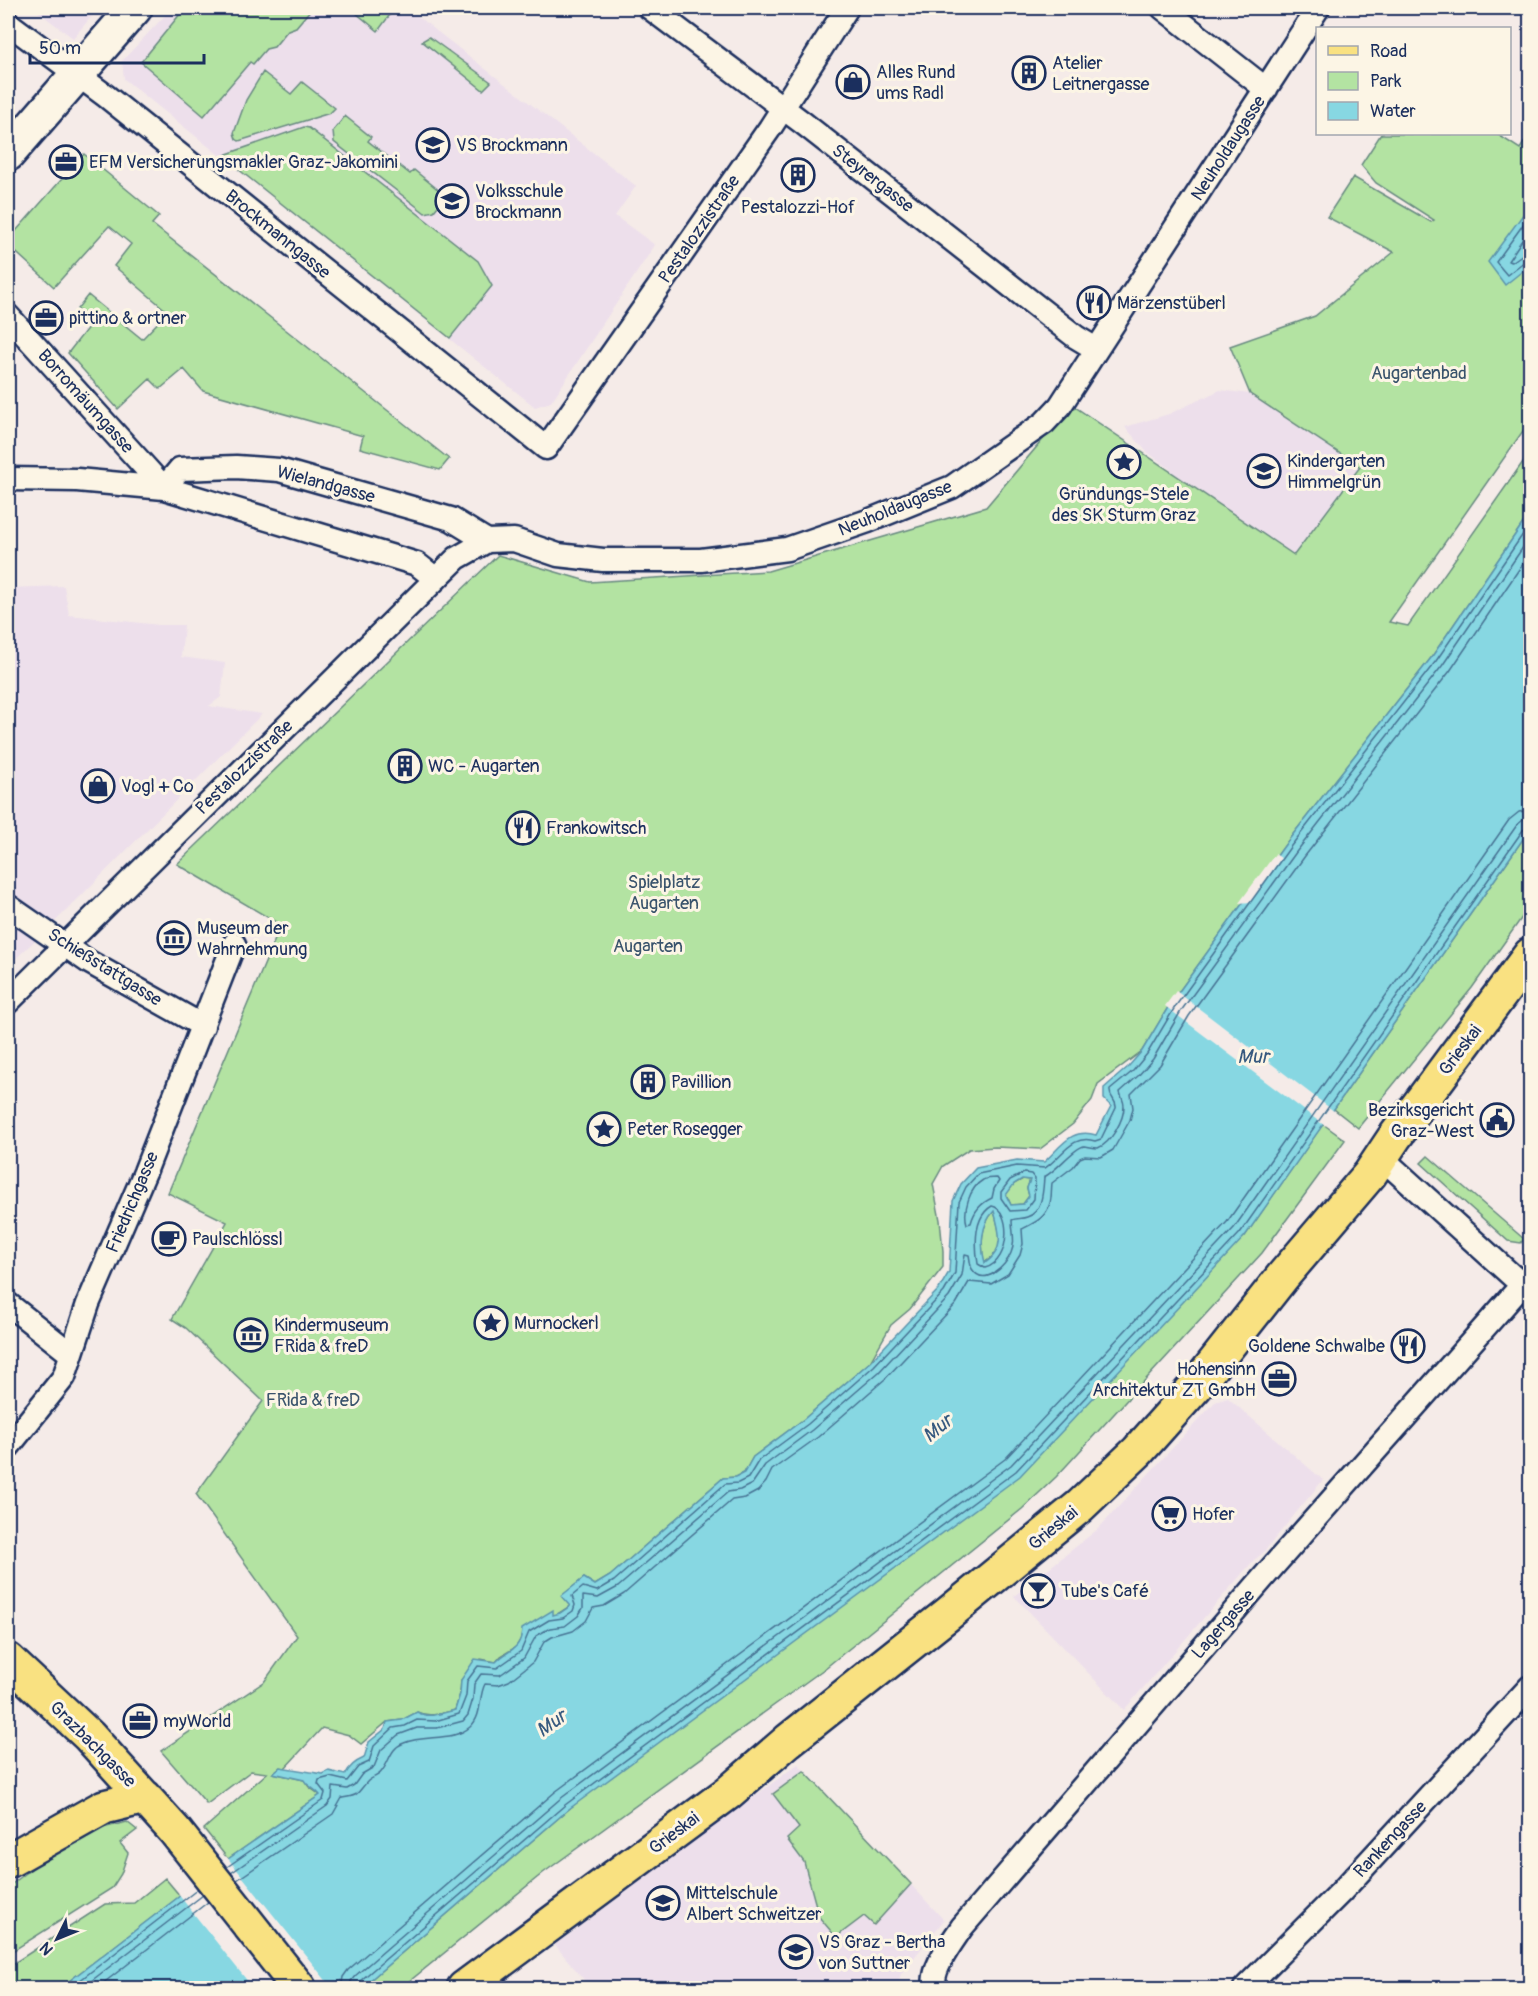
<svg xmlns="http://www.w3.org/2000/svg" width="1538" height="1996" font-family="Pangolin,sans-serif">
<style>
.built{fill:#eddfeb}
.green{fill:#b3e3a2;stroke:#678980;stroke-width:1.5}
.water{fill:#87d7e2;stroke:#5c94ad;stroke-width:1.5;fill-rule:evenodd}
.pier{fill:#f5ebe8}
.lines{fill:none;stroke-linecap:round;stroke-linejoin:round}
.shore{stroke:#467293;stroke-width:1.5}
.minor-casing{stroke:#1b2f5e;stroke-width:27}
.secondary-casing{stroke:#1b2f5e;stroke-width:38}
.primary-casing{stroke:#1b2f5e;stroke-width:38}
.minor{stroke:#fcf5e5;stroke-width:22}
.secondary{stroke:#fcf5e5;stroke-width:33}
.primary{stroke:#f9e181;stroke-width:33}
.labels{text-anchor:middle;stroke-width:6;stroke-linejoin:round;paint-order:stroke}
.poi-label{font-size:18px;fill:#1b2f5e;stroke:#fcf5e5;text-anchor:start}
.street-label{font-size:18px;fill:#1b2f5e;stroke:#fcf5e5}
.park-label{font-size:18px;fill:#39536c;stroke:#fcf5e5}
.water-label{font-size:20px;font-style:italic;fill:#36597f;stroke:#fcf5e5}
</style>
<rect width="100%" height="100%" fill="#f5ebe8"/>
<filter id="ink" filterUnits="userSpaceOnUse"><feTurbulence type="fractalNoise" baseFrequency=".0167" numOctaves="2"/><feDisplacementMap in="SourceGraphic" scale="12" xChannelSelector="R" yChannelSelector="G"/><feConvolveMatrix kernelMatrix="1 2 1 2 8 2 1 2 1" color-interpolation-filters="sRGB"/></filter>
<g filter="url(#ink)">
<path class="built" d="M33,8h66l-26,30z
M172,8h235l229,178 -21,30 40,29 -104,157 -16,5 -411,-328 -2,-18z
M1220,390l30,4 111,73 -68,88 -120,-81 -4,-6 -22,-16 -22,-25 44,-13z
M64,586l5,29 90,10h25l-3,32 44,6 -4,34 -12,9 53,8 -197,198 -57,54v-378z
M1228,1398l95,82 -60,73 -9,7 -130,150 -110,-114 84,-67 117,-127z
M798,1764l146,156 -43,54 -4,14h-306l-36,-43z"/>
<path class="green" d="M185,8h127l-16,19 -8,3 -14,17 -8,2 -13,15 -3,-2 -46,54 -63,-54z
M350,8h36l6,4 -14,19z
M429,37l62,45 -8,8 -61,-49z
M263,72l28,22 11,-12 33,26 -5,5 -91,28 -3,-2 -2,-6 12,-33z
M345,116l26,21 -3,4 42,33 4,-4 32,26 -12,15 -9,2 -91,-71 -1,-11z
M304,127l5,1 169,133 14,25 -42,52 -227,-181 4,-3z
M1530,133v288l-141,201 19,4 122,-174v61l-99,145 -144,184 -117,162 -28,47 -44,33 -6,16 -19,24 -33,25 -45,-2 -26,2 -26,17 -10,18 7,36 3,31v16l-33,42 -19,16 -21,37 -66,57 -51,38 -9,16 -8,4 -13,1 -113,98 -15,9 -11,-7 -22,18 8,10 -48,31 -6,10 -15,9 -5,6 -15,-3 -20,21 -1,14 -5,16c-12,3 -26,8 -38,2l-15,8 -15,2 -26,22 -12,-9 -27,-7 -37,40 -5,-1 -7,6 31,7 5,7 11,8 -92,64 -24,-30 63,-56 -16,-2 -44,33 -46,-53 103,-69 33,-46 -101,-142 67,-93 -77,-73 -14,-9 55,-97 -59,-29 113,-268 -104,-61 321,-309 92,27 178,-11 218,-64 86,-102 222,150 66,-88 -110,-73 -20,-48 85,-30 79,-64 -67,-35 26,-40 78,45 3,-2 -58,-37 -15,-18 20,-31h116l23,15z
M84,154l75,62 -7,8 297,235 -9,11 -80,-22 3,-12 -160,-45 -19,-22 -24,20 -10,-10 -32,30 -50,-56 25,-32 -16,-12 11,-14 54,44 26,-27 -54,-46 17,-22 -22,-18 -55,61 -46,-42v-5z
M1530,829v77l-58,82 -114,140 -24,-19z
M1323,1124l22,16 -83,113 -206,224 -34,32 -198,160 -281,204 -142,115h-40l208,-179 676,-573z
M1428,1156l96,83 -3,4 -13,-2 -87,-78z
M1023,1179l7,1 -3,8 2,8 -6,8 -12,1 -5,-11 8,-10z
M994,1211c6,22 13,38 -10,52 -3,-19 -4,-37 10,-52z
M804,1771l107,113 -37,41 -10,-9 -28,21 -17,-20 -15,-55 -17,-23 12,-11 -26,-34z
M127,1822l10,8 -17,13 8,10 -7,21 -9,14 -104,66v-67l48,-37 30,-18z
M165,1878l15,18 -120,92h-52v-21l97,-63 29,-1z"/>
<path class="water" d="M1530,205v60l-25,20 -17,-23z
M1530,513v316l-285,407 -225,240 -451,333 -208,179h-301l168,-129 92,-64c-5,-7 -12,-8 -16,-15l-31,-7 7,-6 43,7 6,-3 16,4c5,-9 10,-13 19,-17l5,-16 16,-13 2,-7 15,-2 15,-8c12,7 26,1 38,-2l5,-16 1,-14 14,-21 21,3c12,-13 25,-11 26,-33l31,-19v5l7,-2 10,-7 -9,-10 23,-18 11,7 15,-9 113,-98 13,-1 8,-4 9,-16 51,-38 66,-57 69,-73 10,-17 4,-71 8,-17 15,-16 41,-8 27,2c17,-15 27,-35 52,-27l15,-29 -7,-7v-11l24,-21 14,-16 28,-47 117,-162 144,-184zM1022,1179l8,1 -3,8 2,8 -6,8 -12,1 -5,-10 8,-11zM994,1211c6,21 11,39 -9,52 -5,-18 -4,-38 9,-52z"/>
<path class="pier" d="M1275,854l6,4 -30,44 -12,1z
M1176,991l159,121 -10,14 -160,-120z
M226,1856l106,132h-79l-75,-94z"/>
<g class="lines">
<path class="shore" d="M1530,215l-34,47 11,13 18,-14h5
M1530,228l-22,33 4,1 11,-8 7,-1
M1024,1173l7,1 4,5 -1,20 -8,11 -16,1 -9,-13v-6l9,-12z
M997,1178l2,3 -5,8 -2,9c-11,5 -18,13 -21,25l-4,1c-4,-13 2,-36 16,-44 3,-2 10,-2 14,-2z
M992,1206c19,3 20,55 -7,62l-7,-4c-3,-19 -5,-47 14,-58z
M227,1867l96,-67 2,-7 -7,-9 1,-4 11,-3 17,4 11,-14 11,-5 5,-16 19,-18 12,-2 12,-6 18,1 24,-7 7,-18 1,-15 11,-15 19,2 24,-17 8,-19 20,-12 14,-2 10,-7 2,-6 -3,-9 11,-9 14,4 17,-10 111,-97 13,-1 10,-5 11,-18 49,-36 66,-58 70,-74 11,-19 4,-71 7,-15 12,-13 39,-8 28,2c17,-11 27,-35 50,-27l6,-2 15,-31c1,-8 -7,-10 -6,-18l23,-19 14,-17 28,-47 116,-161 145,-185 94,-137
M231,1873l96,-67 5,-7 1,-12 14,2 7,-4 8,-11 12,-7 7,-17 17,-15 19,-7h20l26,-7 5,-6 5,-16 1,-15 7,-10 19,1 24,-17 12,-22 14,-8 15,-2 13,-10 5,-8v-12l15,2 20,-11 110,-95 12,-2 12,-6 13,-19 47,-35 67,-58 70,-75 13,-22 3,-21 4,1c1,4 1,10 3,14 12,19 34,-3 39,-16 5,-11 1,-22 1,-33 4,-2 10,-1 15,-3 16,-5 16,-27 17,-40 13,-6 29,-29 40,-31 4,0 9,2 14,2 13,-5 26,-28 26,-42 0,-5 -3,-9 -4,-14l18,-16 15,-17 28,-48 116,-160 145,-185 88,-129
M237,1880l96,-66 9,-16c20,-3 14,-5 26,-17 4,-4 10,-4 14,-10 8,-10 8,-23 22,-28 20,-9 49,-1 66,-16 13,-12 8,-30 15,-43l13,1 11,-4 24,-19 11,-20 8,-5 21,-6 13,-10 7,-13 11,-2 20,-12 108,-94 13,-2 13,-7 8,-9 6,-12 46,-33 67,-58 71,-75 13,-22 22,2 17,-10 12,-19 3,-11 -1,-15c12,-6 24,-11 28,-26 2,-7 1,-13 2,-20l21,-16 7,-9 5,-2 16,1 12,-7 17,-30 3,-12 -2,-14 29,-29 29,-49 116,-160 145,-185 80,-118
M70,1988l128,-99
M82,1988l121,-93
M97,1988l111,-86
M341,1988l2,-11 5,-7 207,-178 450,-333 222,-237 282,-402 10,-8 11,-2
M350,1988l1,-7 4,-5 205,-177 451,-334 223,-237 283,-403 6,-5 7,-1
M358,1988l2,-7 205,-176 451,-334 224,-238 283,-403 7,-3"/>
<g class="minor-casing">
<path id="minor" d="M650,8l153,115 273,214 20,12
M1163,8l103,81
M8,23l98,73 440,352 224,-320 77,-120
M8,316l156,172
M8,479l69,1 87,8 253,76 19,15
M164,488l16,-19 56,-2 43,3 172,49 36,22
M8,906l81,56 114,64
M8,1002l449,-444 30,-17 27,-1 44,15 45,5h98l86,-11 81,-28 84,-34 92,-64 16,-17 258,-398
M1382,1158l148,134
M8,1304l63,50
M8,1447l56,-70 24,-73 57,-132 89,-228
M936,1988c-8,-16 17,-47 26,-61l313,-363 255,-288
M1245,1988l95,-95 190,-206"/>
</g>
<g class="secondary-casing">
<path id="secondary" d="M8,154l127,-146"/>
</g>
<g class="primary-casing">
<path id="primary" d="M8,1660l81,76 86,95 124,157
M8,1861l96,-54 41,-10
M464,1988l264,-195 60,-52 160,-127 132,-108 58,-55 58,-65 87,-110 87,-102 24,-36 136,-183"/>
</g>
<use href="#minor" class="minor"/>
<use href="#secondary" class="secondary"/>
<use href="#primary" class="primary"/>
</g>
</g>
<defs>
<g id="building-ring" transform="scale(1.725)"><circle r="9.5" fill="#fcf5e5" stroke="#1b2f5e" stroke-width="1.5"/><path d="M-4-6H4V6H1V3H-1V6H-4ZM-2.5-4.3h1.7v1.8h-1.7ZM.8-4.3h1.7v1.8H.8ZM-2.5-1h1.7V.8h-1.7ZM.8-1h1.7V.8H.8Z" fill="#1b2f5e"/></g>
<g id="shop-ring" transform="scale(1.725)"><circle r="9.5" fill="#fcf5e5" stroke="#1b2f5e" stroke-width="1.5"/><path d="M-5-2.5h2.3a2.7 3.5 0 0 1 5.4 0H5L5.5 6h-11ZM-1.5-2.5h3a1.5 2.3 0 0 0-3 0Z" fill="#1b2f5e"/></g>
<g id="school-ring" transform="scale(1.725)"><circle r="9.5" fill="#fcf5e5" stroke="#1b2f5e" stroke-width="1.5"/><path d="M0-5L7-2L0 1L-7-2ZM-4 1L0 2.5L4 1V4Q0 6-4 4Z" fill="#1b2f5e"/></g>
<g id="office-ring" transform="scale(1.725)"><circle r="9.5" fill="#fcf5e5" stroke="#1b2f5e" stroke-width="1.5"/><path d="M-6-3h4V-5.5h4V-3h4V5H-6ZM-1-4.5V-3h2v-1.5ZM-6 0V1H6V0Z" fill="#1b2f5e"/></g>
<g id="restaurant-ring" transform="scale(1.725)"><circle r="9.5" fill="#fcf5e5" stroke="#1b2f5e" stroke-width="1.5"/><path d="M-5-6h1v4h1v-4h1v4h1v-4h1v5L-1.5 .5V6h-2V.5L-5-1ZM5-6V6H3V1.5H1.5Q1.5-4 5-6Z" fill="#1b2f5e"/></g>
<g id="sight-ring" transform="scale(1.725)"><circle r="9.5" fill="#fcf5e5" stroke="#1b2f5e" stroke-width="1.5"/><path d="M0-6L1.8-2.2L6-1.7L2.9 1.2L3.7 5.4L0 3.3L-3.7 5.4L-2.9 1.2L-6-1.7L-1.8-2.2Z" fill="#1b2f5e"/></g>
<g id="museum-ring" transform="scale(1.725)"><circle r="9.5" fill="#fcf5e5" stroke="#1b2f5e" stroke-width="1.5"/><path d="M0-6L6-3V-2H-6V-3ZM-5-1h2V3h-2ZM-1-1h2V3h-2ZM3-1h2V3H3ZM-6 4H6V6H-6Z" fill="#1b2f5e"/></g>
<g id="civic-ring" transform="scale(1.725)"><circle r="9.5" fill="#fcf5e5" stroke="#1b2f5e" stroke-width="1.5"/><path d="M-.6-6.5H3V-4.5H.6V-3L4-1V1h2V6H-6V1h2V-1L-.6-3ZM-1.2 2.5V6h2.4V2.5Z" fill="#1b2f5e"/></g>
<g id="cafe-ring" transform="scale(1.725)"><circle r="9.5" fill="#fcf5e5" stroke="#1b2f5e" stroke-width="1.5"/><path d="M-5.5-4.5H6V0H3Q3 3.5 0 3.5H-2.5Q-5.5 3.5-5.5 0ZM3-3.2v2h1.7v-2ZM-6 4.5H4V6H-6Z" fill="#1b2f5e"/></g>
<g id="supermarket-ring" transform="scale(1.725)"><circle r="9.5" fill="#fcf5e5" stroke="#1b2f5e" stroke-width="1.5"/><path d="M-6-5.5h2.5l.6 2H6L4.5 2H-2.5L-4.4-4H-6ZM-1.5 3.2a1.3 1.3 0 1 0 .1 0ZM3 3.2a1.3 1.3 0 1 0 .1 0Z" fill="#1b2f5e"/></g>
<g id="bar-ring" transform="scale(1.725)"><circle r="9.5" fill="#fcf5e5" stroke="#1b2f5e" stroke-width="1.5"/><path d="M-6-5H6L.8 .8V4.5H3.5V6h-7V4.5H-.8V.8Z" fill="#1b2f5e"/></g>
</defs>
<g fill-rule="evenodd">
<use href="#building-ring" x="1029" y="73"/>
<use href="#shop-ring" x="853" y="82"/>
<use href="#school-ring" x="433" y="145"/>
<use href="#office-ring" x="66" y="162"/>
<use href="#building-ring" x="798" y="175"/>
<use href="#school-ring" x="452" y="201"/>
<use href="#restaurant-ring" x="1094" y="303"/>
<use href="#office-ring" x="46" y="318"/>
<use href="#sight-ring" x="1124" y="462"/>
<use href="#school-ring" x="1264" y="471"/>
<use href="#building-ring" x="405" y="766"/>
<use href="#shop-ring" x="98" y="786"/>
<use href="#restaurant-ring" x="523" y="828"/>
<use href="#museum-ring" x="174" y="938"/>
<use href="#building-ring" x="648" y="1082"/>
<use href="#civic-ring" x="1497" y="1120"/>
<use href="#sight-ring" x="604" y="1129"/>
<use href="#cafe-ring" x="169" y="1239"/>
<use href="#sight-ring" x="491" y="1323"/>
<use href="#museum-ring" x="251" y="1335"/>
<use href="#restaurant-ring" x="1408" y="1346"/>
<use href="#office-ring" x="1279" y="1379"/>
<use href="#supermarket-ring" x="1169" y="1514"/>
<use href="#bar-ring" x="1038" y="1591"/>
<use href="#office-ring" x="140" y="1721"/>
<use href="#school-ring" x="663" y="1903"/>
<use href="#school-ring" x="796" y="1952"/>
</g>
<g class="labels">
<g class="poi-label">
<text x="1052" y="69">Atelier<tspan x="1052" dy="21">Leitnergasse</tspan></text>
<text x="876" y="78">Alles Rund<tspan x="876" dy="21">ums Radl</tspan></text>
<text x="456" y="151">VS Brockmann</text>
<text x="89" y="168">EFM Versicherungsmakler Graz-Jakomini</text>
<text x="475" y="197">Volksschule<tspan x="475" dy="21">Brockmann</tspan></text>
<text x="798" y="213" text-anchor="middle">Pestalozzi-Hof</text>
<text x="1117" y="309">Märzenstüberl</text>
<text x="69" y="324">pittino &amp; ortner</text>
<text x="1287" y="467">Kindergarten<tspan x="1287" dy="21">Himmelgrün</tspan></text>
<text x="1124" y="500" text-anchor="middle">Gründungs-Stele<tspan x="1124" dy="21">des SK Sturm Graz</tspan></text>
<text x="428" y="772">WC - Augarten</text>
<text x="121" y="792">Vogl + Co</text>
<text x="546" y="834">Frankowitsch</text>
<text x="197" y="934">Museum der<tspan x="197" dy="21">Wahrnehmung</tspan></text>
<text x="671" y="1088">Pavillion</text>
<text x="1474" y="1116" text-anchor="end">Bezirksgericht<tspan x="1474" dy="21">Graz-West</tspan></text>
<text x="627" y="1135">Peter Rosegger</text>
<text x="192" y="1245">Paulschlössl</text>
<text x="514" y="1329">Murnockerl</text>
<text x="274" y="1331">Kindermuseum<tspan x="274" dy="21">FRida &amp; freD</tspan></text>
<text x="1385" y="1352" text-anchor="end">Goldene Schwalbe</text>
<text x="1256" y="1375" text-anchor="end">Hohensinn<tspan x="1256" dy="21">Architektur ZT GmbH</tspan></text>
<text x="1192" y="1520">Hofer</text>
<text x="1061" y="1597">Tube's Café</text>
<text x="163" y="1727">myWorld</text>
<text x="686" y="1899">Mittelschule<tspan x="686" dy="21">Albert Schweitzer</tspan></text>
<text x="819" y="1948">VS Graz - Bertha<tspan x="819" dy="21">von Suttner</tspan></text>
</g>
<g class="street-label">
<text transform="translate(1228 148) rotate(-57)" y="6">Neuholdaugasse</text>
<text transform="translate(873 178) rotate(38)" y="6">Steyrergasse</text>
<text transform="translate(699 229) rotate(-55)" y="6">Pestalozzistraße</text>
<text transform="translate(278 234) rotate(39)" y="6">Brockmanngasse</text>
<text transform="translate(86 401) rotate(48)" y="6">Borromäumgasse</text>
<text transform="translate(326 484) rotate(15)" y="6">Wielandgasse</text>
<text transform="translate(895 508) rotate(-22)" y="6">Neuholdaugasse</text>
<text transform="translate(244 767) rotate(-44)" y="6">Pestalozzistraße</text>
<text transform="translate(105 967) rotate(32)" y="6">Schießstattgasse</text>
<text transform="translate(1460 1050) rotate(-53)" y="6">Grieskai</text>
<text transform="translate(132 1202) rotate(-67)" y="6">Friedrichgasse</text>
<text transform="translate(1053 1528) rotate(-40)" y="6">Grieskai</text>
<text transform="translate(1223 1624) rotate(-49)" y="6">Lagergasse</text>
<text transform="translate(93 1744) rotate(45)" y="6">Grazbachgasse</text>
<text transform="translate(674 1833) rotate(-37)" y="6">Grieskai</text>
<text transform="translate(1390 1839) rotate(-47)" y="6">Rankengasse</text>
</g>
<g class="park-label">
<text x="1419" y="379">Augartenbad</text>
<text x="664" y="888">Spielplatz<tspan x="664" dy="21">Augarten</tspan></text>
<text x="648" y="952">Augarten</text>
<text x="313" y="1406">FRida &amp; freD</text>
</g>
<g class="water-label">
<text x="1253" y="1063">Mur</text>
<text transform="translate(937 1428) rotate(-40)" y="7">Mur</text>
<text transform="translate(551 1723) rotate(-36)" y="7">Mur</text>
</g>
</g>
<rect width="1538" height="1996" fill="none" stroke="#fcf5e5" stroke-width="30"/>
<rect x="15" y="15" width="1508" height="1966" fill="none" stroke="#1b2f5e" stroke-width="2" filter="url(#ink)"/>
<rect x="1316" y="27" width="195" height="108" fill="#fcf5e5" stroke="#a2a6af" stroke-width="1.5"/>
<rect x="1328" y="46" width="30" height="9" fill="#f9e181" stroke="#a2a6af" stroke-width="1.5"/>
<text x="1370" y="57" font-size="18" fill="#1b2f5e">Road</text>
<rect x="1328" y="72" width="30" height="18" fill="#b3e3a2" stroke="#a2a6af" stroke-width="1.5"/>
<text x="1370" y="87" font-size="18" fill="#1b2f5e">Park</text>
<rect x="1328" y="102" width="30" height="18" fill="#87d7e2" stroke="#a2a6af" stroke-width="1.5"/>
<text x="1370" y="117" font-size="18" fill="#1b2f5e">Water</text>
<g transform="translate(57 1939) rotate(227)" stroke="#fcf5e5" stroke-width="4.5" paint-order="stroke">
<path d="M0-4.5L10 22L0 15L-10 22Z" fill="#1b2f5e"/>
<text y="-9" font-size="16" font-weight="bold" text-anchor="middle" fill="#1b2f5e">N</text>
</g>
<path d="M30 54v9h174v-9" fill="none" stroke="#1b2f5e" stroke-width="3"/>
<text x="39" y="54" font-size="18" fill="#1b2f5e" stroke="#fcf5e5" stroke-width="4.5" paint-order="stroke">50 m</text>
</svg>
